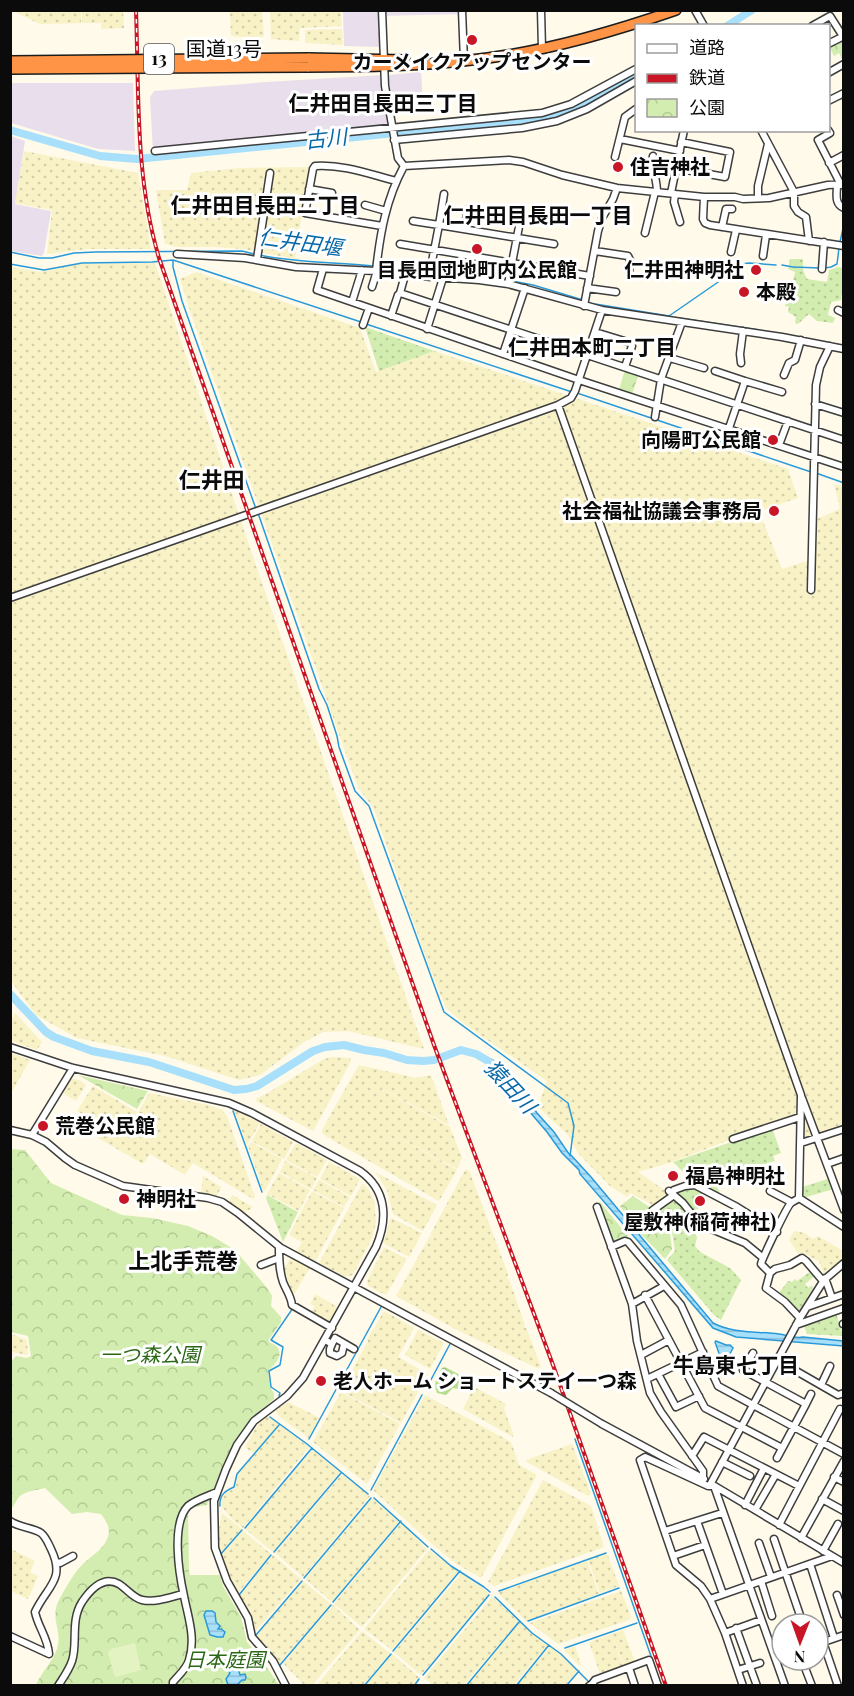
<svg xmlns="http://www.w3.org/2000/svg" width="854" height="1696" font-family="'Playfair Display','Noto Sans JP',serif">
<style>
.industrial{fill:#e9deeb}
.farmland{fill:url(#farmland-dots)}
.grass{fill:url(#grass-dots)}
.forest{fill:url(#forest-crowns)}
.park{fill:url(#park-crowns)}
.pitch{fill:#e4f3c2}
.water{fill:url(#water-rules);stroke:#289ada;stroke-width:1.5}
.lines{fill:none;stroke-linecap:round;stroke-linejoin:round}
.stream{stroke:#289ada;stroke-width:1.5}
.river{stroke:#a8e0fc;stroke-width:8}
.minor-casing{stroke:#3e3e3e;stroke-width:9}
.highway-casing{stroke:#1c1c1c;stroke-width:12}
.minor{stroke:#fff;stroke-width:6}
.highway{stroke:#ff9447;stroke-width:9}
.rail-casing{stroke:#c81626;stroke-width:4}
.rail{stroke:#fff;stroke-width:1.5;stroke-dasharray:4.5;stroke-linecap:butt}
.minor-bridge-casing{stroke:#3e3e3e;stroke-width:9;stroke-linecap:butt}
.highway-bridge-casing{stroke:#1c1c1c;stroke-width:12;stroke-linecap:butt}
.minor-bridge{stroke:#fff;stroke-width:6}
.highway-bridge{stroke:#ff9447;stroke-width:9}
.poi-dot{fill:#c81626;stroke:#fff;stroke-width:2}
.labels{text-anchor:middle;stroke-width:6;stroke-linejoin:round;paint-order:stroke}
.shield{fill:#fff;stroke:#545454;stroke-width:1.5}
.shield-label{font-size:18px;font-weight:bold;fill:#0b0b0b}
.street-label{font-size:20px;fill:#0b0b0b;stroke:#fff}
.poi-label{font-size:20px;font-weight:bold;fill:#0b0b0b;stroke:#fff;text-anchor:start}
.park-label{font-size:20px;font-style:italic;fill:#2a6816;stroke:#fff}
.neighbourhood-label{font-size:21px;font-weight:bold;fill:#0b0b0b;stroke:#fff}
.water-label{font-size:21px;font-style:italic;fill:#0969a8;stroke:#fff}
.quarter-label{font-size:22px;font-weight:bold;fill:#0b0b0b;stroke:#fff}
</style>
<defs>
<pattern id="farmland-dots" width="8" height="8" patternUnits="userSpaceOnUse" patternTransform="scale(1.5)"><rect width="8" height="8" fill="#f8f2c6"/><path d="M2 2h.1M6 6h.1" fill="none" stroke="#d3cea9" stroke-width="1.8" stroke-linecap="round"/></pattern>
<pattern id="grass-dots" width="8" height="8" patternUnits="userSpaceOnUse" patternTransform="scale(1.5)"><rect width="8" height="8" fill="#d2edaf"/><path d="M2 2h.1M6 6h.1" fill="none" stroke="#b3ca95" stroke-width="1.8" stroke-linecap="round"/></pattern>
<pattern id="forest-crowns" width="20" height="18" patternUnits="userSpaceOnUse" patternTransform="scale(1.5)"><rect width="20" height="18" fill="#b5df8d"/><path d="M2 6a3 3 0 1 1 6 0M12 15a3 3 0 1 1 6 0" fill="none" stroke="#9abe78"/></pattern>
<pattern id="park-crowns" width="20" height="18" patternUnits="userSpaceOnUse" patternTransform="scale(1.5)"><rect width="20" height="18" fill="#d2edaf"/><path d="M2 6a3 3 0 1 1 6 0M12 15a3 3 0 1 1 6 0" fill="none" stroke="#b3ca95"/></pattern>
<pattern id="water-rules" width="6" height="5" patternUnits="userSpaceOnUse" patternTransform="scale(1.5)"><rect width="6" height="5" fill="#a8e0fc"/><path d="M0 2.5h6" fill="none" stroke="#8fbfd7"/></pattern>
</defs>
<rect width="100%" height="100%" fill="#fffae9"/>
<path class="industrial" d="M460,10l1,4 -80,2 1,31 -38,-1 -1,-35z
M421,72l2,32 -32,3 -2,-29 1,-3z
M383,75l8,55 -238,23 -3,-56 4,-6 113,-9z
M11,83h122l2,68 -37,-2 -87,-26z
M11,136l14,5 -10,63 36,7 -7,42 -2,3 -31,-5z"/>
<path class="farmland" d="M13,11h68v12l-41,1z
M82,11h41l1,17 -23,1v-6h-19z
M230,11h32l2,25 -4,2 -29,-2z
M270,11h71l1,15 -42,2 -1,13 -28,-2z
M342,29l1,16 -38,-2v-13z
M24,151l114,22 13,76h-64l-40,5 5,-44 -37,-7z
M309,167l-14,92 -51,-10 -30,-2h-37l-12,-3 -9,-54h31l4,-17 49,-5z
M155,263l92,276 177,510 -76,-18 -25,1 -19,10 -44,33 -21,5 -74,-24 -88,-18 -41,-23 -25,-34 -1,-714 31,5 37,-8z
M196,272l164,56 16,44 58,-21 354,118 10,29 -39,13 23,58 28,-9v-38l30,-13 -6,-25 9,3v638l-40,14 -1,-25 -36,12 -97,37 -31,9 32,22 -15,12 -25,-13 -3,4 -17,-11 -32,-33 -10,-18 -30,-28 9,-26 -81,-56 -20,-17 -17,-42 -56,-159 -15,-19 -167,-474 -11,-35z
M15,1013l27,29 -5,8 -26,-9v-20z
M11,1053l19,7 -19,33v-28l3,1 -3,-2z
M332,1057l18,1 1,3 -21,39 -5,-3 5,3 -17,31 -57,-30 1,-3 9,-4 58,-35z
M359,1065l57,13 15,-3 18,50 -89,-48 90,50 12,31 -5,11 -76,-41 76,42 -18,31 -112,-64 -5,-4v-3l15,-27z
M69,1078l10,2 7,5 -10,16 -15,-9z
M93,1086l44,26 -18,34 30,-53 55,11 19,6 2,5 2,1 28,81 -2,2 -60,-36 -8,12 -35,-21 -7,10 -57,-33 7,-11 -16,-9z
M234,1110l26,13 -13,22z
M261,1124l32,18 -9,17 -32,-18z
M251,1142l31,17 -17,32 -2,-1 -15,-44z
M296,1143l31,17 -10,17 -31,-17z
M285,1161l32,17 -6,11 -31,-17z
M329,1162l31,17 -9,17 -31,-17z
M465,1170h4l39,104 -1,4 2,1 16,46 -1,2 3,2 14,38 -4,1 -80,-38 -61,-34 34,-60 8,4 -8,-5z
M375,1172l62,33 -14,26 -30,-17 -6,-24z
M279,1173l31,17 -11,21 -32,-17z
M203,1176l18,11 -5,11 -15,-4z
M319,1180l31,17 -6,10 -31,-17z
M362,1184h2l5,6 5,10 2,22 -4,16 -17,33 -2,4 -8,2 -26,-14z
M312,1191l32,17 -24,44h-2l2,1 -5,9 -19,-10 6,-10 -13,-7z
M232,1195l21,12 -10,7 -15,-10z
M391,1218l31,15 -13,24 -26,-14z
M794,1231l11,2 8,6 5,-3 25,15v7l-19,16 -5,-13 -12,-6 -7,1 -11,-16z
M384,1247l23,12 -21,36 -18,-9 -1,-5z
M291,1257l19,10 -15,26 -3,1 -5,-9 -3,-10v-6z
M315,1294l24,14 -8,16 -20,-11 4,-7 -5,-2z
M384,1311l30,17 -16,29 30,17 -27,49 -60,-32 27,-50 -1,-1 6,-11 12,6 -11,-6z
M418,1330l26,13 -14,26 -25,-14z
M11,1334l16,6 1,15 -17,-3z
M474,1387l32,17 -2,4 9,26v3l-50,-28z
M341,1392l59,32 -33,60 -54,-42z
M425,1395l86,47 8,23 18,10 -33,60 -3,-1 3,2 -23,42 -26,-15 -23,-19 -59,-54z
M288,1402l32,16 -11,20 -29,-21 -5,-7z
M263,1416l6,1 10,7 -25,29 -8,-5v-3z
M280,1425l29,22 -66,81 -10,-8 -11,-13 -1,-8 6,-7 7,-3 2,-4 2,-11z
M572,1444l19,50 -3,2 -61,-34 -1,-2z
M312,1449l28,23 -67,80 -28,-23z
M342,1474l28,22 -67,81 -28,-24z
M543,1480l48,26 13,41 -110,39 -6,-4z
M372,1498l27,24 -67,80 -27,-23z
M222,1513l20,16 -23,26 -1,-22z
M401,1523l26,26 -65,78 -28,-23z
M243,1531l28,23 -34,40 -4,-12 -7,-8 -6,-18z
M11,1549l24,12 -5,11 8,4 -10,23 -17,-8z
M429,1550l29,22 -66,78 -28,-21z
M607,1553l12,33 -19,7 -12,-33z
M273,1555l28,24 -47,54 -15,-37z
M587,1561l12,33 -12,5 -61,22 -27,-27v-2l51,-19 3,6 -2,-6z
M461,1574l22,14 6,6 -68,81 -27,-23z
M303,1581l28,23 -53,61 -9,-14 -14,-14z
M621,1591l10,26 -2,3 -71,24 -28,-21z
M492,1597l27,24 -55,64h-31l-9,-7z
M333,1605l27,25 -48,55h-8l-21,-22z
M520,1622l11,11 17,12 -34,40h-47z
M623,1630l12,32 -11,4 -12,-32z
M362,1631l28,22 -27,32h-46z
M612,1634l11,32 -23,8 -11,-32z
M575,1646l6,20 -2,-1 -14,-14v-1z
M550,1647l11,8 16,16 -12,14h-48z
M392,1654l28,24 -7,7h-47z"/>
<path class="grass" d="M790,259h13v11l4,9 20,3 2,-12 9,-3 5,1v19l-2,13 -10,2 -3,13 7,3 -2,5 -16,-2 -8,-7 -11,10 -3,-1 1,-6 -8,-5 1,-5 -4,-1 1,-4 -2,-1 2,-5 -7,-2 3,-11 10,2 3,-13 -7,-3z
M365,327l69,24 -55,20z
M772,1128l9,25 -8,3 2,5 -53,18 1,4 -6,3 4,11c-21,-9 -32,-19 -48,-35z
M831,1178l3,11 -31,9 -2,-4 1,-7z
M694,1187l9,5 -7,23 -21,-22 2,-2z
M267,1195l31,17 -15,30 -17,-44z
M674,1197l23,24c-2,5 -4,11 0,16l-2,9 5,6 30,16 11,12 -20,40 -7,-5 -47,-55 8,-9 -4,-26 -13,-15z
M811,1271l5,4 -11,9 3,4 4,-3 1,3 -15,26 -19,-18v-3l9,-12 4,1 3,-3 2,2z
M836,1313l7,23 -36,-2 -4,-10z"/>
<path class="forest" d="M445,1367l28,15 -6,8 -14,-2 -7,7 -9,-2c-4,-10 0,-17 5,-25z"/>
<path class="park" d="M843,39l1,2 -1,20 -4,-8 -5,3 -5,-10z
M625,369l14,5 -7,20 -13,-4z
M78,1075l70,16 -11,18z
M11,1149l14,1 26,33 71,32 30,3 36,8 24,10 23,14 33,39 4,7 -1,10 10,11v5l-12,17v3c17,7 11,18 0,28 -1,8 0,17 5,23v6l-20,17 -23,34 -24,55 -19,3 1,63 1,4h30l3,11 18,31 6,25 15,18 17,25h-243c5,-13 19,-25 22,-40 3,-16 -8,-28 1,-45 7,-13 15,-28 26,-38 8,-7 18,-13 22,-23 5,-10 -1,-18 -6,-25l-14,-2 -15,2 -27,-26c-8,2 -19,3 -25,8 -4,4 -5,9 -9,13v-147l5,-6 11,2 4,-2 -3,-20 -17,-4z
M633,1196l27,18 9,11 3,24 -7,10 -27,-28 -18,-25z
M600,1202l28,34 -13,7 -4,-2 -14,-38z"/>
<path class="pitch" d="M135,1643l6,27 -25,7 -2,-2 -6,-23 3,-3z"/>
<path class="water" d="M475,1054l18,6 29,36 3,1 12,16 17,19 15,22 2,1 20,22 122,146c21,11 44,8 66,11 8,1 16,5 24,3l40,4v5l-107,-9 -23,-9 -133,-154 -1,-4 -17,-17 -15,-21 -48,-56v-3l-16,-14z
M716,1341l10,4h4l3,3 -14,27h-3l-4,-12 9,-4 -6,-17z
M206,1611h6l3,2 1,9 4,4 -2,3h3l4,3 -2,5h-6l-7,-2 -6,-20z
M232,1666l6,2 2,7 5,-1 1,3 -1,3h-3l-5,5h-9l-2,-6 4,-6 -4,-6z"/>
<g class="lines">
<path class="stream" d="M840,242l4,-18
M10,252l29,6h13l22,-5 22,-1 146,-1 12,3
M259,255c38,8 76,7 114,11
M173,260v7l9,34 74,208
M10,264l34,6 38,-7 70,-1 21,-2 188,62
M782,265l11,2 27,1
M378,267l49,4
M825,268l6,-1 6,-3 2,-16
M432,272l39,2 36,6
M512,281l21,4 50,15
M589,303l80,13 55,-38 17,-14 8,-1 27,2
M679,318l80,12
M366,324l206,68
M765,331l11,2
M577,393l234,79
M816,473l28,10
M258,513l61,176 8,16 10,31 2,11 16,44 14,15 75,206 124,91 6,23 -4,30
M234,1091v-1
M233,1111l29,81
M426,1389l24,-45
M279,1396l1,-3 -9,-6 -2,-16 11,-6 3,-18 -12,-7 22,-32
M270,1417l37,27 61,50
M309,1439l72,-132
M575,1439l77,220
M371,1490l51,-95
M374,1498l54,49
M220,1506c-1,-11 5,-15 14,-19l3,-13 42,-49
M245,1528l67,-80
M431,1549l20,17 33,21 6,5
M274,1552l67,-79
M220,1555l22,-25
M304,1578l67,-80
M499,1591l107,-38
M239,1595l32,-40
M495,1597l37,36 29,21 28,28
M333,1602l68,-81
M528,1621l91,-33
M256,1635l46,-54
M565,1648l72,-25
M393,1651l67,-80
M280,1665l51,-60
M423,1675l66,-80
M657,1675l4,11
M364,1686l27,-32
M414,1686l5,-7
M466,1686l53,-64
M516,1686l33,-41
M566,1686l13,-15"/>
<path class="river" d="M727,26l25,-16
M10,130l90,26 37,3 348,-35 61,-7 19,-5 37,-17 34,-20
M10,994l36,38 8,5 38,14 57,11 85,28 12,-1 11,-3 56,-35 12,-4 19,-2 20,5 20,3 23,7 16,1 11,-1 27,-10 15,4 14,8"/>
<g class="minor-casing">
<path id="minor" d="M382,10l3,76 13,72 6,8
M462,10l2,51
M541,10l1,39
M695,10l9,16
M812,26l18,-10 14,22
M828,44l16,-8
M828,73l16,-9
M828,101l16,-8
M761,130l33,62v14l4,6 8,5 3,24
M828,130l2,3 -12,7 23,45
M620,139l60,12
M394,140l128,-12 35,-7 30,-12 49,-28
M155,151l387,-38 29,-9 65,-35
M653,156c-2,14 4,21 4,36
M615,157l10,-40 11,-8
M829,163l15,-8
M404,166l105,-6 14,2 39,13 55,13 87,9 -1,22 2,4 5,2 134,21
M676,168l49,9 5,-25 -49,-10
M837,185c0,9 -3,19 7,23
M309,189l23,4
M671,193l13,-63
M675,194l-1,8 6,20
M704,197h31l8,2 26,-1 59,-13 16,-1
M758,198v-12l10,-42
M365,205l21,6
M413,221l26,4 5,-31
M382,226l-77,-13 8,-44 2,-3c28,-2 54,8 81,15
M722,227l4,-18h6
M464,229l4,-19
M645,233l10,-41
M400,244l190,32
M595,251l33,5 2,4 -1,12
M731,252l5,-22
M177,254l68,4 51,9 80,4 29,4 74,5 29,4 94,26 180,27 62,12
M763,256l3,-21
M257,259l13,-86
M323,269l-6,21 262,90 265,87
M822,269l2,-27
M376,271c4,-37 10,-72 28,-105
M429,277l10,-52 115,19
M508,284l14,-73
M372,287l5,-16
M587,288l29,4
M400,293l5,-18
M352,302l10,-32
M584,306l14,-75 4,-13 11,-19 4,-11
M838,310l6,3
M391,316l7,-21 2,-2 444,147
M363,325l6,-17
M427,329l16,-51
M595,332l36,11 1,3 -7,21
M503,354l22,-66
M670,358l34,10
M741,363l-1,-9 3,-23
M715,371l30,10
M784,375l5,-12 6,-3 6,-20
M815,404l29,9
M558,405l243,690 -2,103 45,29
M655,417l6,-38 21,-57
M729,428l16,-47 37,11
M779,445l9,-24
M811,590l5,-205 4,-18 10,-21
M10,598l548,-193 13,-7 4,-7 27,-81
M10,1047l63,21 156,35 23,10 108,58c27,19 28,48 16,76l-73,131 -16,18 -33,25 -17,24 -11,24 -12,32 1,47 12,33 21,37 4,19 21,24 13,25
M802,1098l42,112
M10,1130l22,5 14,7 19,16 10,7 48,21 85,12 14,4 16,11 43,35 270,145
M32,1135l41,-67
M733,1139l67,-22
M801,1143l43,-14
M827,1164l17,-6
M669,1191l14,12 8,10 18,15 36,15 17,14
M770,1191l21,11
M672,1192l2,-2 11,-4 10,-1 42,22 40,25
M799,1198c-1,1 -7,4 -8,5 -4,3 -29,56 -30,61l9,9 -4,15 19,14 15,16
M597,1207l35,97 5,37 13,52 11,19 42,59v7
M653,1210l21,-15
M279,1247c0,12 0,23 4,35 3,8 8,14 9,23l40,23
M611,1247l14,-6 3,1 53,63 37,81 126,68
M261,1265l18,-7
M770,1273l5,-4 15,-4 12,-7 4,3 17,20
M825,1278l7,20
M645,1295l60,113 77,40
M632,1304l32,-18
M807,1307l37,-13
M843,1324h1
M796,1325l48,-17
M325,1340l7,4 3,-6 19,11
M332,1344l-2,5v4l7,3 5,-3 2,-9
M753,1353l-10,17 63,34 -29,54
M641,1355l28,-15
M777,1360l61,35 6,-2
M658,1374l18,33 23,-11
M647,1379l56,-27
M821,1385l9,-19
M806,1404l5,-10
M602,1424l102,55
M692,1456l12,-19 95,49
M722,1462l28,14
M834,1477l10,5
M711,1483l89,-165 24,-38 20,-17
M713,1485l131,78
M714,1486h-6l-63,-29 -5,3 36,105 25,21 9,13 15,34 18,53
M714,1486l71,200
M822,1499l22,12
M745,1505l19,-37
M755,1510l21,-36
M10,1521c10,7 22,6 31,12 5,4 7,10 10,16 15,31 -4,37 -16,63 3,15 13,26 14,42l-39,-18
M697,1521l26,73
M779,1525l61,-116
M665,1531l57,-18
M801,1538l43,-77
M774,1539l29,85
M759,1543l12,34
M823,1551l15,-27
M673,1556l32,-11
M57,1562l3,1 13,-7
M810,1564l24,74
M761,1581l11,35
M837,1595l7,20
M710,1599l122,-43
M736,1628l21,58
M725,1633l36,-13
M823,1642l15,44
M818,1644l26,-9
M802,1660l10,26
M629,1668l6,18
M738,1670l22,-7
M58,1686c5,-8 11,-16 14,-25 6,-18 -2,-40 10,-59 8,-12 21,-27 37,-18 8,5 14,14 23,16 13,3 29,-3 41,-6
M173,1686v-4c6,-7 14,-14 16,-22 7,-22 -1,-43 -5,-64 -5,-22 -13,-73 4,-90 7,-6 20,-10 29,-14
M589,1686l3,-2 3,-4 54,-20 9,26"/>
</g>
<g class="highway-casing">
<path id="highway" d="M308,58l97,2
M307,67c67,0 135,-1 201,-12 57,-9 113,-26 168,-45"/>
</g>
<use href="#minor" class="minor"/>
<use href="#highway" class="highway"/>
<g class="rail-casing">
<path id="rail" d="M136,10c3,83 -1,168 23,248l275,787 119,320 113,321"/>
</g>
<use href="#rail" class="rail"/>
<g class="minor-bridge-casing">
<path id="minor-bridge" d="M551,1393l51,31"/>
</g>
<g class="highway-bridge-casing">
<path id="highway-bridge" d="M10,61l298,-3
M10,69l297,-2"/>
</g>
<use href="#minor-bridge" class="minor-bridge"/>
<use href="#highway-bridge" class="highway-bridge"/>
</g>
<g class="poi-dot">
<circle cx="472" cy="40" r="6"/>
<circle cx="618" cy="167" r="6"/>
<circle cx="477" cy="249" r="6"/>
<circle cx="756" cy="270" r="6"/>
<circle cx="744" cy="292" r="6"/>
<circle cx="773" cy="440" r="6"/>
<circle cx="774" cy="511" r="6"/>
<circle cx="43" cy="1126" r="6"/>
<circle cx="673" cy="1176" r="6"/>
<circle cx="124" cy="1199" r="6"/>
<circle cx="700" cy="1201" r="6"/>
<circle cx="321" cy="1381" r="6"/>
</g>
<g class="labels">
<rect class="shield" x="144" y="44" width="30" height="30" rx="4.5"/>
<g class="shield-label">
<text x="159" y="65">13</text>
</g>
<g class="street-label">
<text x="224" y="56">国道13号</text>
</g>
<g class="poi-label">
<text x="472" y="69" text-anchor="middle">カーメイクアップセンター</text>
<text x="630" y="174">住吉神社</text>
<text x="477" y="277" text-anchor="middle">目長田団地町内公民館</text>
<text x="744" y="277" text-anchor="end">仁井田神明社</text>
<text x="756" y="299">本殿</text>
<text x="761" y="447" text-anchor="end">向陽町公民館</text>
<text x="762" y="518" text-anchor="end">社会福祉協議会事務局</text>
<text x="55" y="1133">荒巻公民館</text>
<text x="685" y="1183">福島神明社</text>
<text x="136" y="1206">神明社</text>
<text x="700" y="1229" text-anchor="middle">屋敷神(稲荷神社)</text>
<text x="333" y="1388">老人ホーム ショートステイ一つ森</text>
</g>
<g class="park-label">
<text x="150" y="1362">一つ森公園</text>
<text x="225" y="1667">日本庭園</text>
</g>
<g class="neighbourhood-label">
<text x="383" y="111">仁井田目長田三丁目</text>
<text x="265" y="213">仁井田目長田二丁目</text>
<text x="538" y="223">仁井田目長田一丁目</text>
<text x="592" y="355">仁井田本町二丁目</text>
<text x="736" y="1373">牛島東七丁目</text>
</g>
<g class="water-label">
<text transform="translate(326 139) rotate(-6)" y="7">古川</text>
<text transform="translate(300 243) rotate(8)" y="7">仁井田堰</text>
<text transform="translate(510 1087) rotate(47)" y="7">猿田川</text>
</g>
<g class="quarter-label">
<text x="212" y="488">仁井田</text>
<text x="183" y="1269">上北手荒巻</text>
</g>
</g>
<rect width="854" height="1696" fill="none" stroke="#0b0b0b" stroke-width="24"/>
<rect x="635" y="24" width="195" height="108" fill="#ffffff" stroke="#9d9d9d" stroke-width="1.5"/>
<rect x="647" y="44" width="30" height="9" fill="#ffffff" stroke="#9d9d9d" stroke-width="1.5"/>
<text x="689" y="54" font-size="18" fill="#0b0b0b">道路</text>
<rect x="647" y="74" width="30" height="9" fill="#c81626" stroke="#9d9d9d" stroke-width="1.5"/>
<text x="689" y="84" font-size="18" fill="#0b0b0b">鉄道</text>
<rect x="647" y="99" width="30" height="18" fill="url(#park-crowns)" stroke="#9d9d9d" stroke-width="1.5"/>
<text x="689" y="114" font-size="18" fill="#0b0b0b">公園</text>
<g transform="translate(800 1642) rotate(181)"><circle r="28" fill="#ffffff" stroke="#9d9d9d" stroke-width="1.5"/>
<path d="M0-4.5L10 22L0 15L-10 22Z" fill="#c81626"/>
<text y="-9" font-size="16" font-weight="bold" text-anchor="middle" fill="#0b0b0b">N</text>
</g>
</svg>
